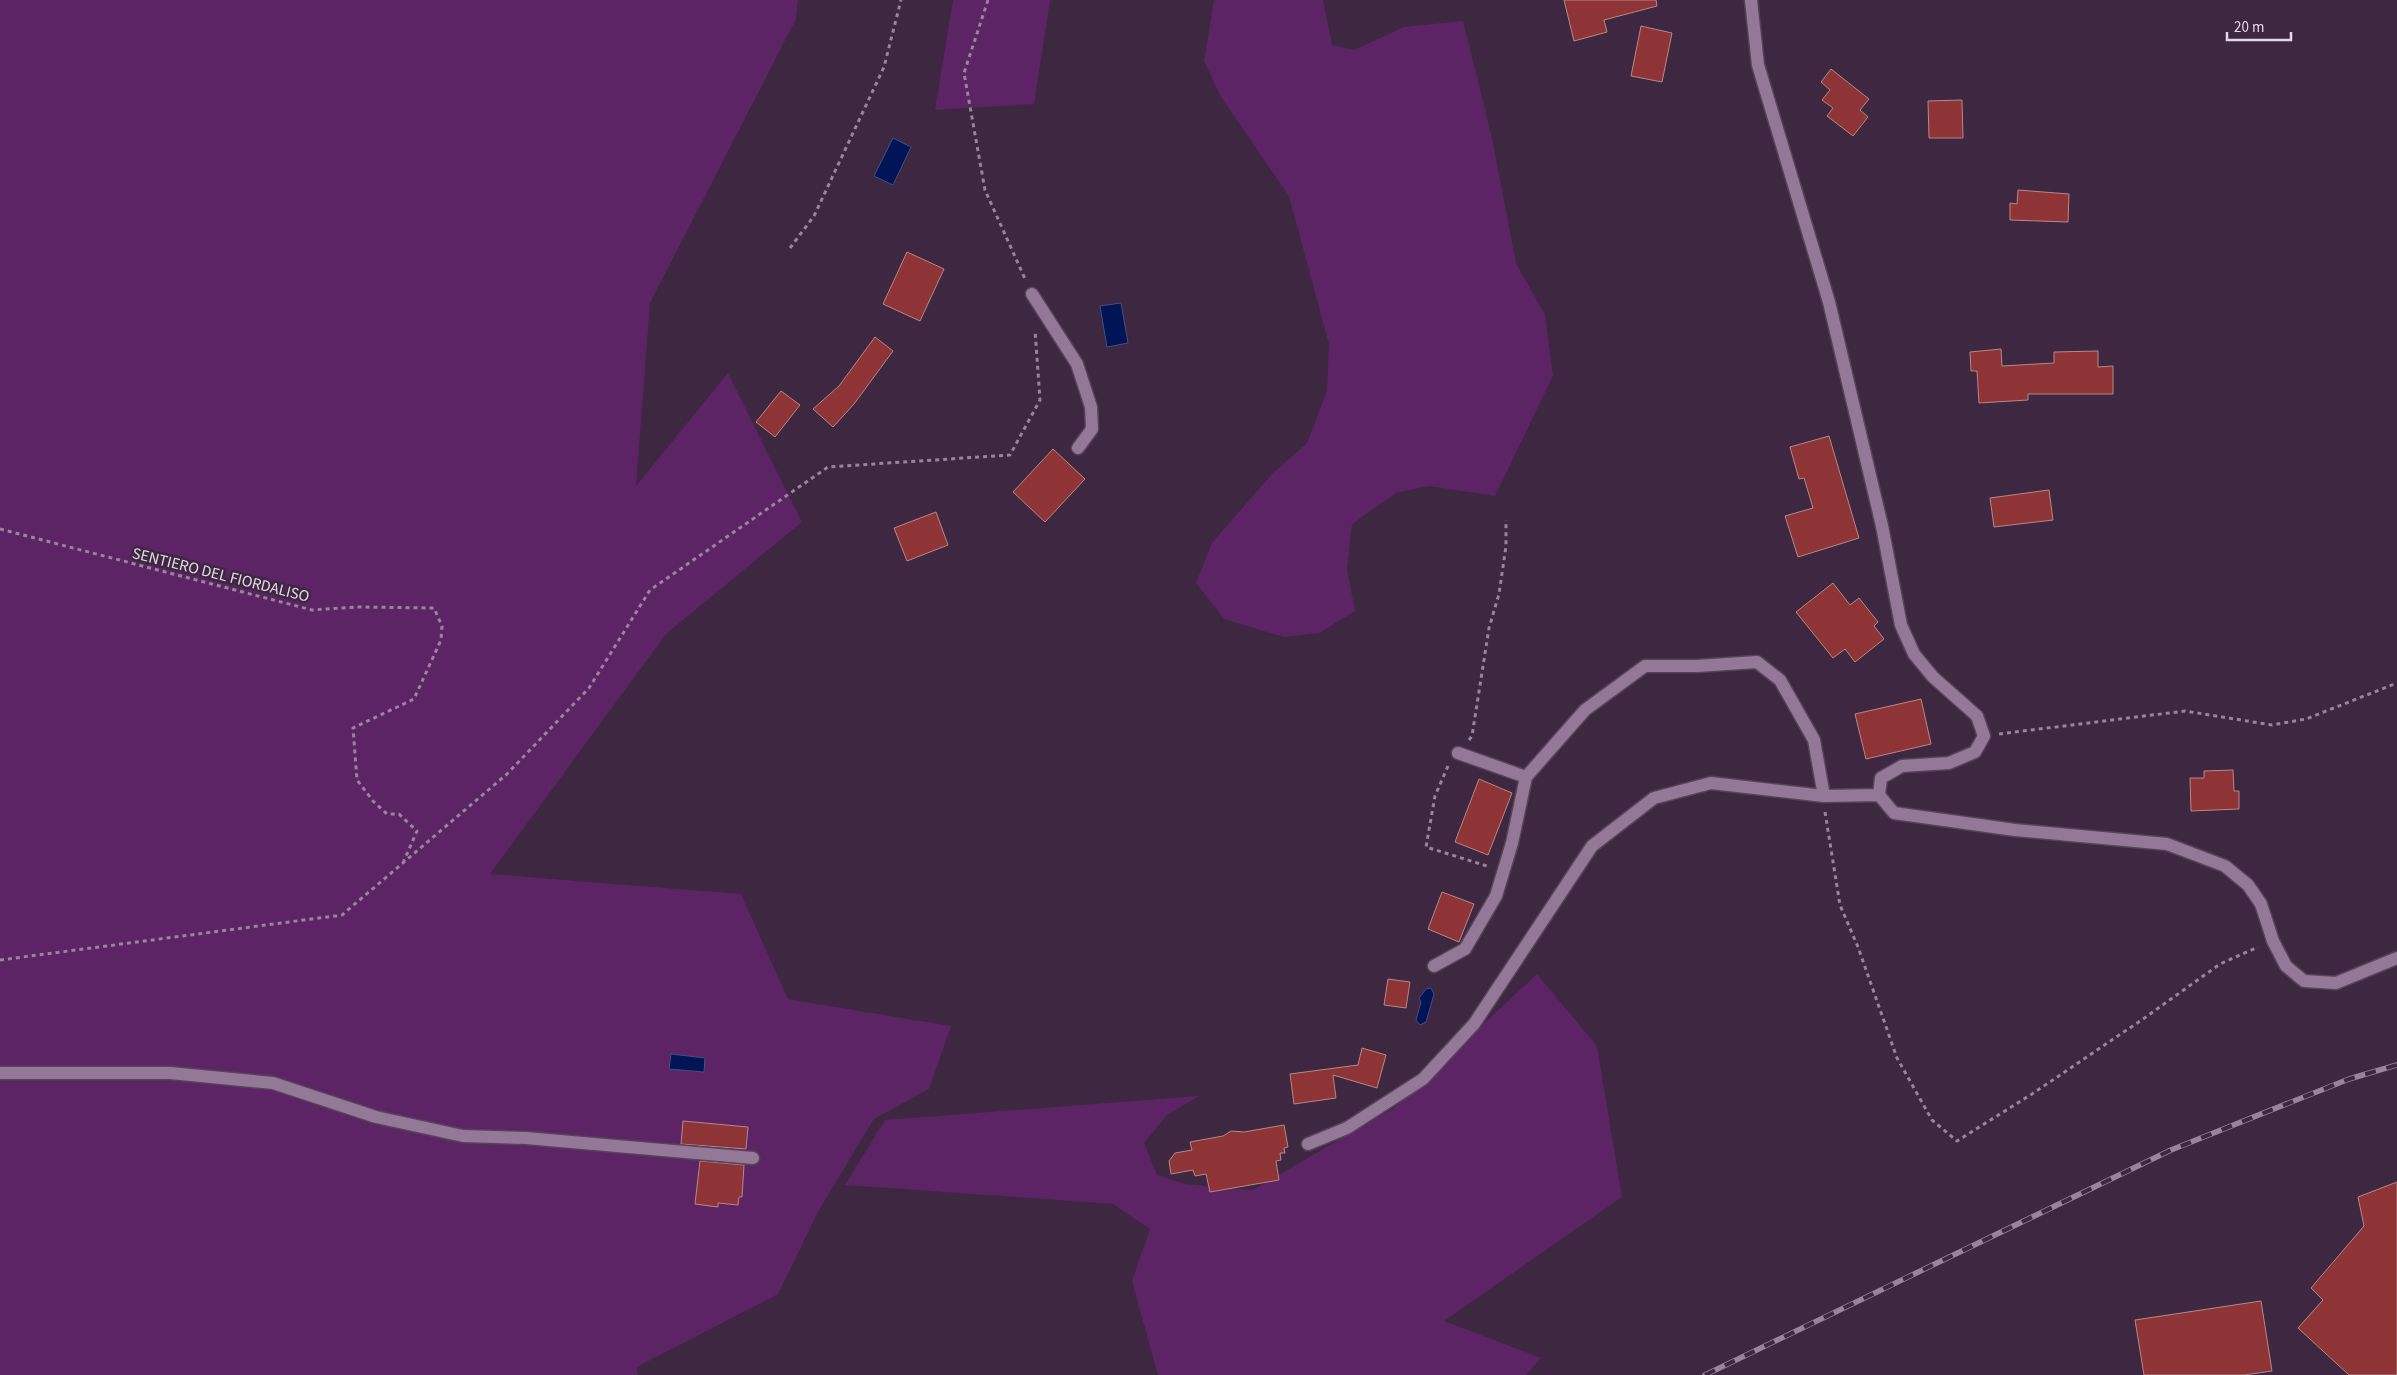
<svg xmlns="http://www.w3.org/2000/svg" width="2397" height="1375" font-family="'Source Sans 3',sans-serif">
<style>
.green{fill:#5c2465}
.water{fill:#001456;stroke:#454f82}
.building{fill:#8e3436;stroke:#b68987}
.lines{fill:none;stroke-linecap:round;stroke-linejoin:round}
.minor-casing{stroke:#574359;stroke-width:15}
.path{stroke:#97859a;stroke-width:3;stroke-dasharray:4 4;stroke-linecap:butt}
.minor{stroke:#937897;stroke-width:12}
.rail-casing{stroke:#97859a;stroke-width:5.5}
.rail{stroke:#3d2741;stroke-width:4;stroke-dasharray:11;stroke-linecap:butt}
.labels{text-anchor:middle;stroke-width:5;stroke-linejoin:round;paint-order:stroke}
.street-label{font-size:16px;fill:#e7d8e9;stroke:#3d2741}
</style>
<rect width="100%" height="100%" fill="#3d2741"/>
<path class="green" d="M0,0h798l-2,19 -146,284 -14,183 92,-113 74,149 -136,112 -176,240 251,20 47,105 163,27 -22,63 -55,30 -56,93 -40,82 -141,73 1,8h-638z
M953,0h97l-16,104 -99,6z
M1214,0h109l9,45 22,5 50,-23 59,-6 29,117 24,125 29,52 8,61 -58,120 -66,-10 -33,7 -44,31 -5,45 8,42 -36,22 -35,4 -60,-18 -28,-36 16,-40 59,-68 36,-32 20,-52 2,-47 -40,-148 -68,-99 -17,-36z
M1537,974l60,72 25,151 -178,124 97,37 -15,17h-368l-26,-94 18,-52 -37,-25 -268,-19 40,-65 314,-24 -32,19 -23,28 13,32 28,9 68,6 141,-82z"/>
<path class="water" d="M893,138l18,9 -18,38 -19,-9z
M1121,303l7,40 -21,4 -7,-41z
M1431,988l3,6 -8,28 -6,3 -4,-5 5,-18 -2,-4 7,-9z
M671,1054l34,4 -1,14 -35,-3z"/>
<path class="building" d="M1564,0h92l1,6 -53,14 3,12 -33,9z
M1641,26l31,7 -10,49 -31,-6z
M1831,69l38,30 -9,11 8,7 -15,19 -26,-20 6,-8 -11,-8 8,-10 -9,-8z
M1962,100l1,38h-34l-1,-37z
M2018,190l51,4 -1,28 -58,-2v-17l7,1z
M907,252l37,17 -24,52 -37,-17z
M875,337l18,14 -39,53 -21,23 -20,-18 26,-23z
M2001,349l1,17 52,-3v-11l44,-1v16l15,-1v28h-85v6l-49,3 -2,-32h-6l-1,-19z
M781,391l19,14 -25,32 -19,-15z
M1829,436l30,102 -61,19 -13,-41 28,-8 -9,-30 -5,1 -9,-32z
M1053,449l32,30 -40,43 -32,-30z
M2049,490l4,30 -59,7 -4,-29z
M936,512l12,33 -41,16 -13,-33z
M1833,583l17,22 9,-7 19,24 -4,4 10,13 -29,23 -10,-13 -12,9 -37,-46z
M1921,699l10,45 -65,15 -11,-45z
M2233,770l1,21h5v18l-48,2 -1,-33h14v-7z
M1479,779l33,14 -24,62 -33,-13z
M1442,892l32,12 -15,38 -31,-13z
M1388,979l22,3 -4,26 -22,-3z
M1362,1048l24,7 -9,33 -44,-13 3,23 -42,6 -4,-30 68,-9z
M683,1121l65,6 -2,22 -65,-5z
M1284,1125l4,22 -4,1 1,5h-5l1,7 -5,1 3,19 -69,12 -4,-18 -11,2 -2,-6 -22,4 -2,-13 6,-8 17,-3 -2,-8 33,-6 8,-5 13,1z
M700,1161l44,4 -2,32h-3l-1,8 -20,-2v4l-23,-3z
M2397,1182v193h-48l-51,-47 25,-28 -12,-12 53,-62 -6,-29z
M2261,1301l11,70 -28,4h-100l-9,-55z"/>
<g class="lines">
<g class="minor-casing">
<path id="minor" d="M1751,0l7,65 71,237 53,224 19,99 13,29 19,23 44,39 7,20 -9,16 -26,11 -47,3 -21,12 -2,17 15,18 121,17 152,14 58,22 23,19 13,19 12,37 13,25 18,15 32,2 61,-25
M1032,294l45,70 14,43 1,22 -14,19
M1458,753l68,24
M1434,966l31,-17 31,-53 16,-53 14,-66 59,-67 60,-44h52l60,-4 23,18 34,60 10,56
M0,1073h170l103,10 103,34 87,19 63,2 227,20
M1308,1144l39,-16 76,-49 51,-55 118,-178 62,-48 57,-15 113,13 55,-1"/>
</g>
<path class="path" d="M988,0l-24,73 21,117 41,91
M790,248l24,-32 70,-149 17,-67
M0,529l312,81 45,-3 77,1 8,18 -1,14 -27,59 -61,29 4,52 16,21 14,13h12l18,17 -14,32
M1999,734l186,-23 87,14 34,-6 91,-36
M1469,740l3,-4 17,-108 10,-34 7,-48v-26
M1448,766l-13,30 -9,51 61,19
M1825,812l15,93 18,42 39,111 35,62 25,21 75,-47 111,-75 77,-55 38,-17
M0,960l342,-45 165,-141 82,-86 61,-98 178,-123 182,-12 30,-55 -5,-70"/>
<use href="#minor" class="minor"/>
<g class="rail-casing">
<path id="rail" d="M1705,1375l466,-225 178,-71 48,-14"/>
</g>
<use href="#rail" class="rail"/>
</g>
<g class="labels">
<g class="street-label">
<text transform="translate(221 574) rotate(14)" y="6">SENTIERO DEL FIORDALISO</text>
</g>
</g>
<path d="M2227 32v8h64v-8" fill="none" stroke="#e7d8e9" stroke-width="2.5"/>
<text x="2234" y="32" font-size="15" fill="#e7d8e9" stroke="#3d2741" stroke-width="4" paint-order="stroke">20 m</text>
</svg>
